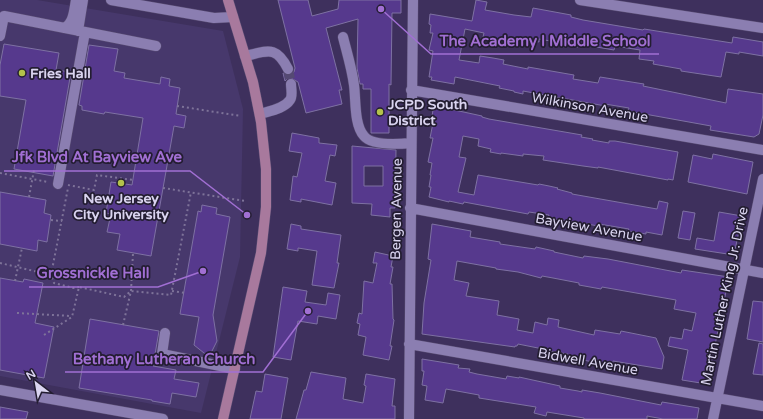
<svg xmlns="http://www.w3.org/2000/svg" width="763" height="419" font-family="'Varela Round',sans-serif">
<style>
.built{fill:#47386c}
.building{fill:#56398d;stroke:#7e71a3;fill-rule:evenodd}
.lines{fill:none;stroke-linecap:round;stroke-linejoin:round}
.minor-tunnel{stroke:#554973;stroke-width:10;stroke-dasharray:10 5;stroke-linecap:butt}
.minor-casing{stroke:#584c72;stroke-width:11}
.major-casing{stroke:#584c72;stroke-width:11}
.path{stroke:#7e7399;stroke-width:2;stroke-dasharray:2 3;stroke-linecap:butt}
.minor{stroke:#8b7eb1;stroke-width:10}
.major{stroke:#a8799d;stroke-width:10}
.poi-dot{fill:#b3c24b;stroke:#231d31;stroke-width:1.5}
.labels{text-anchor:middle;stroke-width:3.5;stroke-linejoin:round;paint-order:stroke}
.poi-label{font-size:14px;font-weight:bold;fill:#dad4f0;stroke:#231d31;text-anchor:start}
.street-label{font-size:14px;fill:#dad4f0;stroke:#231d31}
.leader{fill:none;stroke:#a16fd3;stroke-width:1.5}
.callout-dot{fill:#a16fd3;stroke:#231d31;stroke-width:1.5}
.callout-label{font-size:15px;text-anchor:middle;font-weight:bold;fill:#a16fd3;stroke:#231d31;stroke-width:3.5;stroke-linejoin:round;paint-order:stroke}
</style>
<rect width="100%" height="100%" fill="#3e305d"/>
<path class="built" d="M0,0h37l186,31 20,78 -3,148 -39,156 -201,-37z"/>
<path class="building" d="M278,0h30l4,16 26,-7 1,-9h62v13h-9l-1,72 -2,-1v49h-18v-44h-8v-5h-3l-3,-16 1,-49 -32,9 16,62h-3l3,14 -36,9 -8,-31 -7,-4h-3l-3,3 -2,-8 5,2h3l3,-3 1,-4z
M476,0l11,2 -2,8 29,5 17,2 2,-9 38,7v2l12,3 60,10 1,-1 88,14 1,-6 30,5v14l-24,-4v2l-13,-2 -5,25 -40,-6v-2l-28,-5 1,-3 -15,-2 1,-9 -25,-4 -1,4 -35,-6 -1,3 -11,-2 -1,2 -11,-1 1,-4 -17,-3v3l-13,-2 -1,4 -42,-7 1,-4 -19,-4 -6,31 20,3 1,-7 13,2 11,2 -1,4 25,5v-2l46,8 -1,4 25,4 2,-6 44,7 -1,2 83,17 2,-14 35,5v21l-4,19 -5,3 -44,-7 1,-4 -83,-15 1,-3 -24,-4v2l-5,-1 -77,-14v3l-9,-2v-1l-15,-3 1,-2 -45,-9 -1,7 -23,-4 1,-3h-3l4,-26 -4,-1 4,-17h-3l1,-8 -2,-1 1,-10 42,7z
M4,44l55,9 -3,17 15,2 -18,104 -39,-7 12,-69 -26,-4v-31z
M89,45l29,4 -4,22 11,2 -1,5 36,6 1,-7 9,2 -1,7 11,2 -4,26 10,2 -2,12 -10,-2 -23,130 -34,-6 3,-16 -13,-2 4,-18 -5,-1 5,-31 21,3 11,-67 -38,-6 -1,2 -22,-4v-4l-3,-1z
M436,106l46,10v1l7,2 93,16 -1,2 12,2 -1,1 17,3v-2h6l63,11 -5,28 -5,-1v1l-70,-13v1l-15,-2 -40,-6 1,-4 -21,-2v2l-22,-3v1l-11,-2 1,-3 -13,-3 1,-7 -16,-3 -4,21 7,1 -8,34 16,3 4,-20 60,10 1,-1 10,2 9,2 -1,1 15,4v1l85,15 2,-8 9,2 -6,32 -16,-3v2l-18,-3 1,-2 -30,-5v2l-51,-8 1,-3 -20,-3 -1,2 -64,-12 -1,2 -14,-3v1l-20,-5 2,-10h-2l2,-12h-1l2,-12 -4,-1 5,-24h-3l3,-15h-2l2,-13h2z
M292,133l27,5v5l18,2 -2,11 -5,-1 -5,26 11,2 -4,22 -31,-6v3l-11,-2 3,-24 4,1 5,-24 -13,-2z
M352,146l44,4 -1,58h-5v9l-19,-2 1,-11 -20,-1zM364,166h19v20h-19z
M713,154l40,8 -6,32 -59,-12 5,-27 19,4z
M0,192l46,8 -2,13 7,2 -4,27 -9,-2 -1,11 -37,-7z
M202,205l15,3 -1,6 14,3 -17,98 4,26 -8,16 -15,-12 5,-28 -19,-3 18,-103 3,1z
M683,211l12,2 -5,27 -12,-2z
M719,212l23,4 -8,39 -39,-6 2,-11 17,3z
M291,224l10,2v3l40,6 -4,28h2l-5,25 -22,-3 5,-34 -19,-3v3l-11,-2z
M432,224l39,7 -1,6 30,5v2l35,5 1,-2 18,4v1l29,6 1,-2 24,3 73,14 1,-3 47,7 -22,107 -25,-4 6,-30 -20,-4 2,-9 12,2 2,-10 8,2 4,-18 -22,-4 2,-9 -74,-13 -1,2 -22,-4v-2l-26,-5 -11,-2 -1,2 -23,-6 -22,-3v-1l-39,-7 -3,19 15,3 -3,13 33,5 -2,14 22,4 -2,11 16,3 2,-11 12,3 1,-7 11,2 -1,7 36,8 1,-5 25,4 1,-3 35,7 8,19 -2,12 -49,-8 -1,4 -24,-4 -20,-4v-3l-25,-4v-1l-25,-5 -1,2h-2v1l-93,-13 2,-31 7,-43 -3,-1z
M375,252l18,4 -2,11h2l-3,17h2l1,35 1,1 -4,26h2l-3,14 -26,-5 3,-18 -8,-2 2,-11 -3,-1 2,-10 3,1 2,-33 9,2 4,-20h-4z
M0,278l23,4 1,-3 19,4 -8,40 19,4 -10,51 -44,-8z
M283,287l24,4 -2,11 21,3 2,-12 12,2 -4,24 -18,-3 -1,8 -19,-3 -7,39 -18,-3z
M753,301l10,1v40l-16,-3z
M90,319l69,12 -6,35 23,4 -2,9 25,4 -3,14 -24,-4 -2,11 -18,-3v-1l-73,-12z
M759,343l4,1v31l-10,-1z
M422,359l37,6 -1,3 12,1 -1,3 8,2 29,5 1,-3 12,2v-1l41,9v2l18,3 4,1v-2l18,3 61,12 1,-3 37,6 -2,11h-34l-16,-3v3h-63v-1l-37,-6 -1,4 -12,-3 2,-6 -57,-9v-3l-33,-6 -3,14 -18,-3 2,-14 -5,-1 2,-14h-2z
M311,372l35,6 -3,21 20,4 3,-17 -2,-1 2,-11 29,5 -3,27h3v13h-99l8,-29h2z
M265,374l23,4 -7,41h-31l6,-28 6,1z
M0,407l28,5 -2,7h-26z"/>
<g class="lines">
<path class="minor-tunnel" d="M288,69l3,15"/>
<g class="minor-casing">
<path id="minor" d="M111,0l103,18 19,-1
M580,0l183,28
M64,28c10,-5 10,-18 12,-28
M78,31l5,-31
M0,36l4,-20 152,30
M343,37c4,16 9,32 11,48 2,15 0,40 10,51 8,10 36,8 47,7
M245,56c23,-5 31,-11 43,13
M411,90l352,60
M260,114c9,-3 24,-5 30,-14 3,-4 1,-11 1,-16
M58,184l27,-152
M410,208l353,65
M165,333l-3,21 73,15
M409,344l354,62
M0,390l163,29
M409,419l4,-419
M713,419l50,-240"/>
</g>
<g class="major-casing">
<path id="major" d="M223,419l38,-166 5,-46v-38l-5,-47 -8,-40 -25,-82"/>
</g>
<path class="path" d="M177,106l64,10
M0,173l48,9
M68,185l26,5 3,-15 36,5
M163,188l82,13
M29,197l5,-27
M51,220l11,1
M0,263l51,12 3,8 19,5 6,-1
M51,275l17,-87
M15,281l7,-33
M172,291l14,2
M17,313l54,3
M123,325l8,-34 2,-38
M44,335l28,-18 7,-30 45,10 7,-6 40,4 20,-103"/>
<use href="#minor" class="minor"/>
<use href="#major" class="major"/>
</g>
<g class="poi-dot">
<circle cx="22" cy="73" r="4"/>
<circle cx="380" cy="112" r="4"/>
<circle cx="121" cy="183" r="4"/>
</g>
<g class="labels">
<g class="poi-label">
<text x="30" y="78">Fries Hall</text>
<text x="388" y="109">JCPD South<tspan x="388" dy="16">District</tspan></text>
<text x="121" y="203" text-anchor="middle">New Jersey<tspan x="121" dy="16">City University</tspan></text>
</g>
<g class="street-label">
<text transform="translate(590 107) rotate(10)" y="5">Wilkinson Avenue</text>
<text transform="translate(396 209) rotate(-89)" y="5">Bergen Avenue</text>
<text transform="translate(589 227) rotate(10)" y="5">Bayview Avenue</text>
<text transform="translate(724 296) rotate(-78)" y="5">Martin Luther King Jr. Drive</text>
<text transform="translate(588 361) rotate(10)" y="5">Bidwell Avenue</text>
</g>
</g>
<path class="leader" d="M381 9L431 54H659M247 215L190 171H4M203 271L158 287H29M308 311L263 372H65"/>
<g class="callout-dot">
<circle cx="381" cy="9" r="4"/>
<circle cx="247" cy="215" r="4"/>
<circle cx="203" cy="271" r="4"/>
<circle cx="308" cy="311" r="4"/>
</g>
<g class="callout-label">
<text x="545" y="46">The Academy I Middle School</text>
<text x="97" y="162">Jfk Blvd At Bayview Ave</text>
<text x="93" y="278">Grossnickle Hall</text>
<text x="164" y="364">Bethany Lutheran Church</text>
</g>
<g transform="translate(36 383) rotate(329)" stroke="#231d31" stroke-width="3" paint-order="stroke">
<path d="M0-3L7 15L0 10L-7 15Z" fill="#dad4f0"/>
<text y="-6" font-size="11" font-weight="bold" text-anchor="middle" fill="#dad4f0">N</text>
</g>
</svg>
